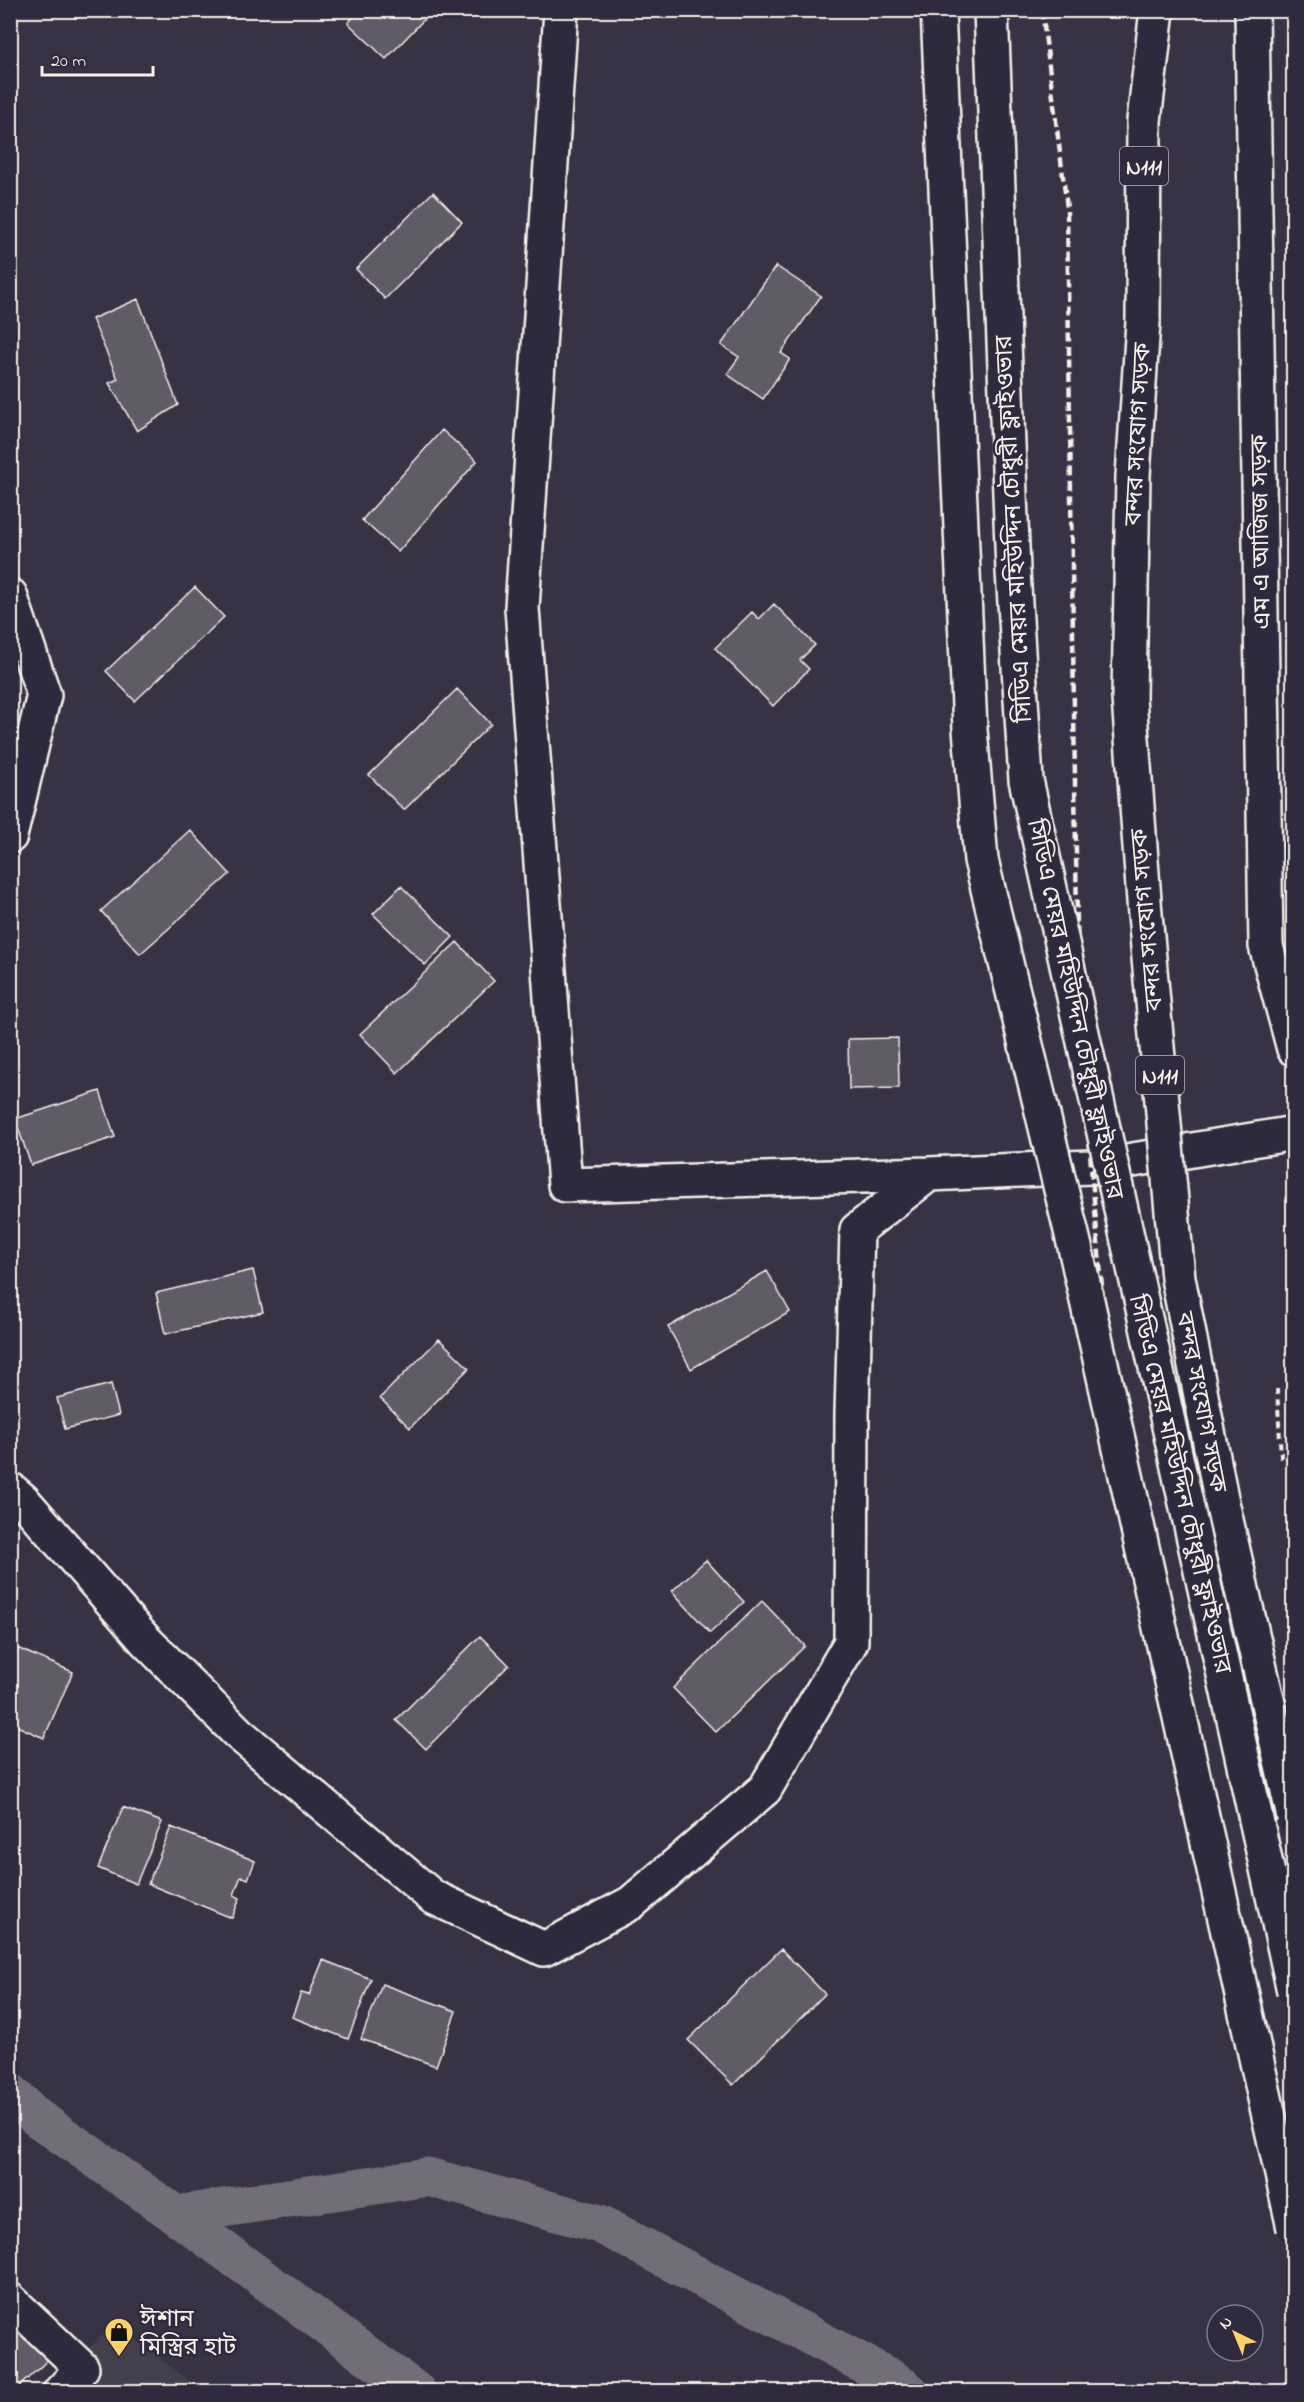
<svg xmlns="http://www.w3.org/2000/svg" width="1304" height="2402" font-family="'Indie Flower','Noto Sans Bengali',sans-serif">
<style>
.built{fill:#433f4e}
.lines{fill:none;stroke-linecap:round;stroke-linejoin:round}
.canal{stroke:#726e77;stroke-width:39}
.building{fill:#5f5c67;stroke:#f4f1e8;stroke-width:1.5}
.street-casing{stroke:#f4f1e8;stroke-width:38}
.primary-casing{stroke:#f4f1e8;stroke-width:38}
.highway-casing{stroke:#f4f1e8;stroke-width:38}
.path{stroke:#f4f1e8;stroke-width:4;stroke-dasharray:6 4.5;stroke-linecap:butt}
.street{stroke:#2f2a3d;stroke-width:33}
.primary{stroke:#2f2a3d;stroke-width:33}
.highway{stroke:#2f2a3d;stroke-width:33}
.rail{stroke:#f4f1e8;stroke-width:4.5;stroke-dasharray:9 4.5;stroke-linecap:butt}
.highway-bridge-casing{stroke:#f4f1e8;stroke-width:38;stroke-linecap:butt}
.highway-bridge{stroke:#2f2a3d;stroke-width:33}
.labels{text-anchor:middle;stroke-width:5;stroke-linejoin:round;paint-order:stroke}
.shield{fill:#2f2a3d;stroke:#b9b5b5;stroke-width:1.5}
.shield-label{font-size:22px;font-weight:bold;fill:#f4f1e8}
.street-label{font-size:24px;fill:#f4f1e8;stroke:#2f2a3d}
.poi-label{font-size:24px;fill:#f4f1e8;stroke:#2f2a3d;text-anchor:start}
</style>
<rect width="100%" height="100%" fill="#373244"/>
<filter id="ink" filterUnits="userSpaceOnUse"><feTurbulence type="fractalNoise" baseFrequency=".0167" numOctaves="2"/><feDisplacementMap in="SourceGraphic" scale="12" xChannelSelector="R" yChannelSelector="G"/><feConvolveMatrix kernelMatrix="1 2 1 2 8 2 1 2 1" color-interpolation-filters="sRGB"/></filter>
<g filter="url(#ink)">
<path class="built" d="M115,2323l87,68 -159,1z"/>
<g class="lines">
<path class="canal" d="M10,2092l26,25 140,98 252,-38 172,47 294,156 16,12
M176,2215l241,177"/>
</g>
<path class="building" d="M360,10h73l-47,49 -38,-36z
M433,192l29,30 -77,77 -29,-30z
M776,266l45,30 -40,57 9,6 -27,40 -36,-25 12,-17 -18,-12z
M138,299l40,106 -41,26 -28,-48 9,-4 -26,-60z
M442,430l35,31 -79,91 -36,-32z
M195,587l29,30 -89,84 -29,-30z
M774,604l41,41 -15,15 9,9 -36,37 -58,-58 37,-36 7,7z
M457,689l34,35 -87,86 -35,-35z
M190,830l40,44 -90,80 -39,-43z
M401,886l52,51 -28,28 -52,-51z
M457,942l37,39 -97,92 -37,-39z
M898,1038l1,50 -50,1 -1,-50z
M100,1091l15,46 -84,28 -16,-46z
M253,1270l10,42 -98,22 -9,-41z
M767,1271l23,41 -99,57 -23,-42z
M439,1339l30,29 -59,60 -30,-30z
M111,1384l8,31 -54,14 -8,-31z
M706,1560l38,42 -34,31 -38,-42z
M762,1601l43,45 -89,86 -43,-44z
M480,1636l29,29 -83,84 -30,-29z
M10,1645l63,27 -29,66 -34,-15z
M123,1807l39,15 -26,62 -38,-16z
M171,1827l84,34 -7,18 -7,-3 -7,19 6,3 -8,20 -84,-34z
M781,1949l44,45 -92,91 -45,-45z
M323,1960l48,19 -23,60 -56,-22 9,-24 8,2z
M382,1984l74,27 -20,55 -75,-27z
M17,2320l34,37 -38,35h-3v-66z"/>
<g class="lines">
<g class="street-casing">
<path id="street" d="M561,10l-39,598 43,577 364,-11
M10,595l34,100 -34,141
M10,1489l13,11 122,140 93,93 195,164 111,52 87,-46 134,-114 86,-147 1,-228 5,-184 72,-56 162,-7 203,-34
M10,2300l72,68 -22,24"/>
</g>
<g class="primary-casing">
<path id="primary" d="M1252,10l14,936 28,103"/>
</g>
<g class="highway-casing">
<path id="highway" d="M1143,322l1,-201 13,-111"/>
</g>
<path class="path" d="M1277,1389l4,68 13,-2"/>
<use href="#street" class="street"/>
<use href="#primary" class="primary"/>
<use href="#highway" class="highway"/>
<path class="rail" d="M1042,10l25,198 10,717 14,242 34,369 87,361 82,317"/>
<g class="highway-bridge-casing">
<path id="highway-bridge" d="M938,10l32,719 11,131 94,387 219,981
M991,10l22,561 13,209 268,1211
M1143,322l-10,154 -4,222 16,216 33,364 43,220 73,319"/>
</g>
<use href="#highway-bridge" class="highway-bridge"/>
</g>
</g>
<defs>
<g id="shop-pin" transform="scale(1.5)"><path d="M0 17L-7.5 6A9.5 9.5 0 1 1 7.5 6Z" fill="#ffd166" stroke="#2f2a3d"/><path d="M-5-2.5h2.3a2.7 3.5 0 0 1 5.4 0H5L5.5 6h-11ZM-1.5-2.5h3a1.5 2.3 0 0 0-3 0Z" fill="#111"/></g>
</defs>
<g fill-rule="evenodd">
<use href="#shop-pin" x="119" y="2332"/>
</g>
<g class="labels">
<g class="shield">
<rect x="1120" y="147" width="48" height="38" rx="4.5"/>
<rect x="1136" y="1056" width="48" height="38" rx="4.5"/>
</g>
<g class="shield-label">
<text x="1144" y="174">N111</text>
<text x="1160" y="1083">N111</text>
</g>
<g class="street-label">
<text transform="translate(1137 434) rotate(-87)" y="8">বন্দর সংযোগ সড়ক</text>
<text transform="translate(1013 529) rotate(-93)" y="8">সিডিএ মেয়র মহিউদ্দিন চৌধুরী ফ্লাইওভার</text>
<text transform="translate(1260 532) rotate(-91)" y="8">এম এ আজিজ সড়ক</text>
<text transform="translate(1146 920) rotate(-95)" y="8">বন্দর সংযোগ সড়ক</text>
<text transform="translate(1076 1009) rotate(78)" y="8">সিডিএ মেয়র মহিউদ্দিন চৌধুরী ফ্লাইওভার</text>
<text transform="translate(1202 1402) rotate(79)" y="8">বন্দর সংযোগ সড়ক</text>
<text transform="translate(1181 1484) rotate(77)" y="8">সিডিএ মেয়র মহিউদ্দিন চৌধুরী ফ্লাইওভার</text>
</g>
<g class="poi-label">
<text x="140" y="2326">ঈশান<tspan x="140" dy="28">মিস্ত্রির হাট</tspan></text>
</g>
</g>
<rect width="1304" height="2402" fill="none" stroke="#2f2a3d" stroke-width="36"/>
<rect x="18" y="18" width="1268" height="2366" fill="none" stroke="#f4f1e8" stroke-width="2" filter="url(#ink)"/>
<g transform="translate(1235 2333) rotate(317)"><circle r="28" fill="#2f2a3d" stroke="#7e7a81" stroke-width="1.5"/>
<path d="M0-4.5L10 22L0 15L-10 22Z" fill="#ffd166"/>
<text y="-9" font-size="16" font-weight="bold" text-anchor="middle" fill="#f4f1e8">N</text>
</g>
<path d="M42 66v9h111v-9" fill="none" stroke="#f4f1e8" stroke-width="3"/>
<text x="51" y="66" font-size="18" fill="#f4f1e8" stroke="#2f2a3d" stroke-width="4.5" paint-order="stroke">20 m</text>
</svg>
